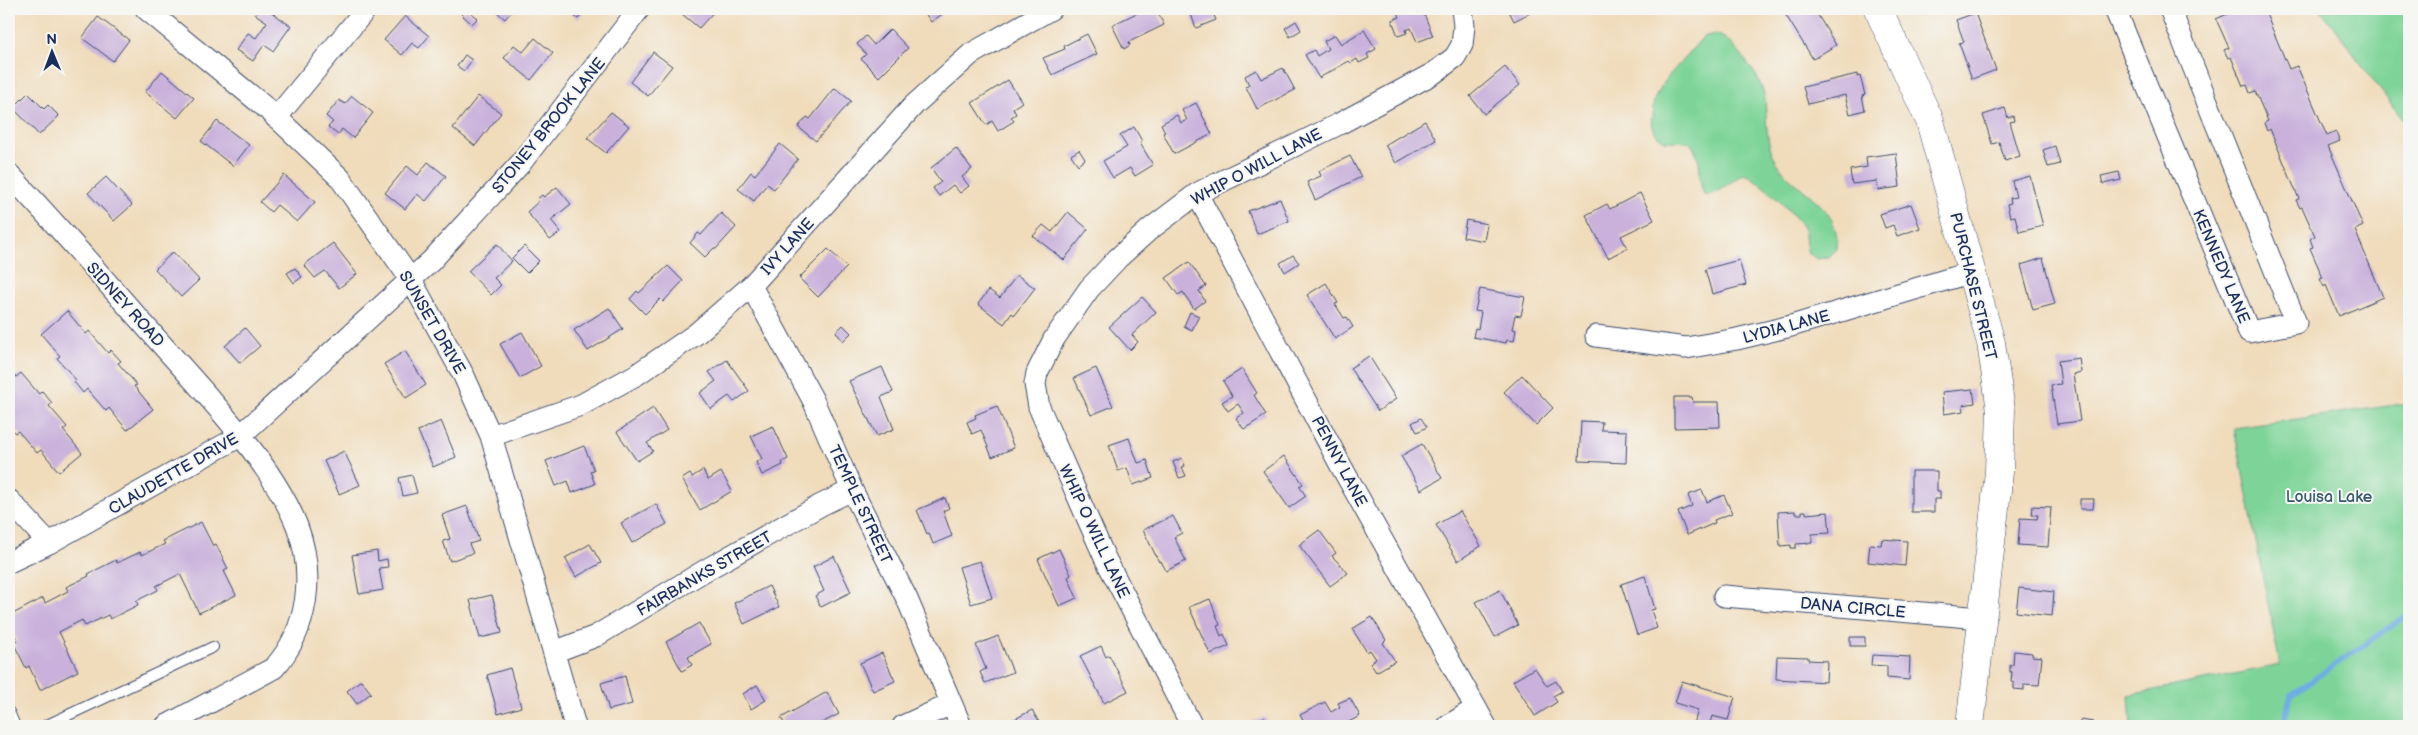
<svg xmlns="http://www.w3.org/2000/svg" width="2418" height="735" font-family="'Balsamiq Sans',sans-serif">
<style>
.green{fill:#7ed498;stroke:#4c827b}
.lines{fill:none;stroke-linecap:round;stroke-linejoin:round}
.stream{stroke:#6faee2;stroke-width:5.5}
.building{fill:#c9b1db}
.service-casing{stroke:#3b496c;stroke-width:12}
.minor-casing{stroke:#3b496c;stroke-width:23}
.secondary-casing{stroke:#3b496c;stroke-width:29}
.service{stroke:#fff;stroke-width:10}
.minor{stroke:#fff;stroke-width:21}
.secondary{stroke:#fff;stroke-width:28}
.labels{text-anchor:middle;stroke-width:4;stroke-linejoin:round;paint-order:stroke}
.street-label{font-size:16px;fill:#1b2f5e;stroke:#f6f6f2}
.park-label{font-size:16px;fill:#34586c;stroke:#f6f6f2}
</style>
<rect width="100%" height="100%" fill="#f6f6f2"/>
<filter id="ink" filterUnits="userSpaceOnUse"><feTurbulence type="fractalNoise" baseFrequency=".02" numOctaves="2"/><feDisplacementMap in="SourceGraphic" scale="10" xChannelSelector="R" yChannelSelector="G"/><feConvolveMatrix kernelMatrix="1 2 1 2 8 2 1 2 1" color-interpolation-filters="sRGB"/></filter>
<filter id="wash" filterUnits="userSpaceOnUse"><feTurbulence type="fractalNoise" baseFrequency=".0096" numOctaves="4" result="noise"/><feDisplacementMap in="SourceGraphic" scale="20" xChannelSelector="R" yChannelSelector="G"/><feGaussianBlur stdDeviation="1.12" result="paint"/><feColorMatrix in="noise" values="0 0 0 0 0 0 0 0 0 0 0 0 0 0 0 0 0 1.4 0 .05"/><feComposite in="paint" operator="in"/></filter>
<g filter="url(#wash)">
<rect width="100%" height="100%" fill="#f0dcbb"/>
<path class="green" d="M2320,9h89v119z
M1715,34c13,4 17,11 26,21 10,12 21,27 24,43 2,18 0,39 8,57 16,37 68,45 64,94l-8,8 -12,2 -9,-6c-3,-8 -2,-16 -4,-23 -4,-12 -47,-51 -59,-57 -14,7 -24,20 -40,23 -10,-20 1,-36 -16,-54l-24,-1 -10,-7 -4,-10 3,-24 11,-20 38,-43z
M2409,403v323h-278l-2,-31 151,-30 -46,-237z"/>
<g class="lines">
<path class="stream" d="M2283,726l8,-31 118,-81"/>
</g>
<g id="blocks">
<path class="building" d="M258,9h9l24,17 -18,25 -9,-6 -11,16 -17,-11 12,-17 8,5 11,-16 -12,-8z
M466,9l12,9 -6,6 -11,-10z
M500,9h14l-9,10 -8,-7z
M566,9h20l-8,10z
M687,9h29l-17,19 -17,-14z
M922,9h35l-7,4 -2,-3 -17,12z
M1145,9h11l8,16 -35,17 1,3 -6,4 -12,-24z
M1189,9h34l-10,4 3,7 -20,8z
M1396,9h26l11,27 -16,6 -6,-14 -5,2 1,3 -9,3 -6,-16 8,-3z
M1508,9h23l1,3 -18,9z
M1782,9h32l22,36 -23,14z
M2239,9h25l25,60 8,-3 30,70 9,-4 4,9 -12,5 35,80 -8,4 28,67 -44,19 -13,-31 -2,2 -4,-8 3,-1 -13,-30 3,-1 -3,-8 5,-3 -13,-29 -2,1 -4,-8 3,-1 -29,-70 -3,2 -3,-8 4,-2 -13,-30 -5,2 -3,-8 -4,1 -12,-29 -3,1 -4,-8 5,-2 -13,-29z
M1975,13l21,57 -24,9 -13,-36 5,-1 -8,-22z
M405,16l24,20 -10,12 -7,-5 -10,12 -18,-15z
M98,17l31,23 -16,21 -31,-23z
M1296,21l5,9 -11,7 -5,-9z
M890,29l18,19 -29,29 -18,-18 5,-5 -9,-10 9,-8 8,9z
M1364,30l12,19 -9,5 2,4 -10,5 -2,-4 -6,4 -2,-2 -30,17 -14,-23 9,-5 3,6 11,-7 -4,-8 11,-6 6,9z
M1087,34l10,20 -45,21 -9,-17 22,-9 -1,-3z
M535,38l18,15 -22,27 -27,-22 10,-13 9,7z
M653,52l19,14 -24,30 -18,-14z
M465,55l7,5 -8,11 -7,-5z
M1505,67l15,18 -36,29 -14,-18z
M1283,68l12,22 -38,19 -11,-22 3,-2 -4,-9 11,-6 5,9z
M162,71l32,27 -17,20 -32,-26z
M1857,74v3l3,-1 5,19 -3,1 3,14 -15,4 -5,-19 -37,9 -5,-17z
M1008,80l14,22 -9,6 3,6 -5,3 3,4 -16,10 -6,-10 -6,4 -14,-22z
M835,88l16,13 -35,40 -18,-14 9,-10 3,2z
M28,93l16,16 4,-4 11,11 -20,19 -26,-27z
M352,96l21,17 -20,25 -11,-9 -4,6 -10,-8 5,-5 -7,-6 13,-16 6,4z
M478,96l23,17 -26,33 -22,-18z
M1196,103l16,31 -38,20 -11,-21 2,-1 -4,-8 16,-9 4,8 6,-3 -5,-10z
M2005,108l3,10 5,-2 1,5 -4,1 10,34 -15,5 -6,-19 -7,2 -9,-29z
M611,112l18,14 -23,27 -19,-15z
M217,121l32,24 -16,21 -32,-25z
M1425,121l11,19 -40,23 -11,-18z
M1134,127l8,14 -2,2 13,22 -18,11 -5,-8 -17,10 -10,-17 24,-14 -7,-11z
M780,144l18,15 -24,30 -7,-5 -13,17 -16,-12 13,-17 4,3z
M2055,146l5,18 -12,3 -5,-17z
M956,148l16,21 -10,8 7,9 -9,7 -7,-8 -14,11 -6,-8 8,-6 -10,-14z
M1079,150l6,9 -7,6 -7,-10z
M1896,153l4,34 -22,3 -1,-9 -25,3 -2,-14 17,-3 -1,-10z
M1350,156l11,21 -46,23 -8,-18 14,-6 -2,-5z
M428,162l18,14 -20,25 -9,-7 -12,15 -20,-16 22,-27 11,9z
M2119,172l2,8 -18,4 -2,-8z
M284,175l31,27 -18,20 -20,-17 -6,7 -11,-10z
M2030,176l13,50 -24,6 -4,-16 -5,1 -3,-13 4,-1 -1,-5 6,-1 -4,-16z
M106,177l26,28 -18,16 -26,-28z
M557,187l14,17 -20,16 10,12 -11,8 -23,-28 12,-11 -2,-2 5,-4 2,2z
M1640,193l14,27 -33,16 6,12 -19,10 -22,-43 21,-11 3,5z
M1280,199l9,22 -32,13 -9,-23z
M1911,204l9,24 -23,8 -4,-11 -8,3 -5,-14z
M1068,212l20,17 -24,31 -31,-24 10,-11 9,7z
M721,213l15,14 -20,22 -2,-1 -9,9 -15,-14 8,-10 3,2z
M1466,220l21,4 -3,17 -21,-4z
M333,243l24,31 -18,14 -14,-17 -10,7 -11,-13z
M497,244l15,17 -18,17 7,7 -10,10 -23,-24z
M524,246l15,15 -12,12 -15,-15z
M828,249l19,18 -29,30 -19,-19z
M173,252l26,28 -18,17 -26,-28z
M1293,255l6,8 -14,9 -5,-9z
M2043,258l12,46 -22,6 -12,-45z
M1739,260l7,25 -34,9 -7,-25z
M1189,262l17,24 -7,5 6,10 -11,8 -11,-17 -5,3 -12,-17z
M668,266l15,15 -20,21 -3,-3 -15,15 -15,-15 7,-8 2,2z
M295,268l7,9 -8,6 -7,-10z
M1017,275l18,13 -21,27 -2,-2 -8,11 -26,-20 11,-14 11,8z
M1326,283l12,20 -3,1 9,14 3,-1 6,10 -18,12 -28,-44z
M1480,289l45,8 -4,19 -6,-1 -3,14 4,1 -2,11 -7,-1 -1,3 -33,-6 2,-9 3,1 3,-17 -6,-1z
M1142,297l14,15 -24,23 6,7 -8,8 -21,-23z
M609,308l14,21 -35,22 -14,-21z
M67,311l19,23 3,-3 19,22 3,-3 10,11 -3,2 19,22 -3,1 19,23 -26,21 -18,-22 -3,3 -19,-22 -4,4 -9,-11 2,-2 -19,-22 3,-2 -19,-22z
M1190,312l9,4 -7,14 -8,-4z
M843,325l8,8 -8,8 -7,-9z
M245,328l15,18 -20,17 -15,-17z
M522,332l19,34 -21,12 -20,-34z
M405,351l21,34 -20,13 -22,-34z
M1369,356l27,43 -18,12 -28,-43z
M2079,358l2,14 -8,2 7,47 -23,3 -6,-39 10,-1 -3,-23z
M727,360l22,31 -15,11 -5,-6 -18,13 -11,-16 16,-12 -7,-9z
M882,367l11,25 -12,5 13,32 -17,7 -28,-55z
M9,368l7,9 5,-4 18,21 3,-3 10,12 -3,3 18,21 -4,3 19,23 -23,19 -18,-22 -4,3 -19,-22 -3,2 -6,-7z
M1096,368l17,38 -22,9 -17,-37z
M1242,369l15,24 -3,2 12,20 -22,14 -8,-11 8,-5 -6,-9 -10,7 -6,-9 10,-6 -9,-15z
M1522,375l31,33 -17,17 -32,-33z
M1973,389l2,14 -12,2 1,6 -20,3 -2,-22z
M1674,397h18l1,5h26l1,25 -46,1z
M997,406l17,42 -22,9 -11,-27 -9,4 -5,-12 9,-4 -1,-3z
M653,408l14,22 -20,13 6,8 -16,10 -20,-29z
M1421,418l6,9 -10,5 -5,-9z
M441,421l15,36 -23,10 -15,-36z
M1581,421l21,1 -1,8 26,1 -1,32 -47,-2z
M773,426l15,33 -6,3 1,3 -21,10 -6,-13 6,-3 -11,-23z
M1129,438l9,25 9,-3 6,18 -20,7 -6,-17 -9,3 -9,-26z
M1422,444l20,34 -21,12 -20,-34z
M584,446l10,24 -4,1 5,13 -23,9 -4,-12 -12,5 -10,-25z
M344,451l16,34 -21,9 -15,-33z
M1284,456l19,28 -4,2 7,10 -17,12 -26,-37z
M1182,458l3,8 -3,1 4,9 -7,2 -6,-16z
M703,470l5,10 13,-8 11,19 -32,19 -18,-31 8,-5 2,3z
M1911,471h26v20h3v8h-6v13h-23z
M412,475l5,18 -14,3 -4,-18z
M1702,490l5,12 17,-7 8,18 -18,7 1,3 -28,12 -9,-23 14,-6 -4,-11z
M945,498l4,10 -6,3 9,25 -19,8 -4,-11 -2,1 -10,-24z
M2080,499h14l-1,10h-13z
M656,504l11,20 -35,19 -11,-20z
M467,506l12,35 -10,3 4,9 -23,8 -7,-20 7,-2 -8,-24z
M2033,506l18,1 -3,40 -30,-2 2,-27 17,1 1,-4h-6z
M1460,511l21,35 -23,15 -22,-36z
M1795,511v3h7v-3h4v3l22,-2 2,21 -18,1v9l-16,1v4h-5v-3l-11,1 -2,-34z
M1173,516l9,17 -8,4 12,24 -20,10 -5,-10 -2,1 -16,-32z
M201,522l12,24 3,-2 12,25 -4,2 12,24 -37,18 -19,-39 -24,12 2,4 -22,11 2,4 -28,14 -2,-4 -23,11 -3,-6 -23,12 19,39 -38,19 -11,-24 -3,2 -13,-26 4,-2 -8,-16v-8l34,-18 2,5 23,-12 -2,-4 23,-11 -1,-2 28,-14 1,3 23,-11 2,3 23,-11 -2,-3z
M1319,530l17,23 -4,3 16,17 -18,13 -31,-41z
M1882,539l25,2 -2,25 -37,-4 2,-18 11,1z
M590,544l11,19 -25,14 -11,-19z
M1059,549l12,26 -3,2 9,21 -18,8 -21,-47z
M377,551l1,10 9,-2 1,8 -9,1 4,22 -24,4 -7,-39z
M834,556l17,36 -30,15 -6,-11 9,-5 -11,-24z
M980,561l12,37 -21,6 -12,-37z
M1645,576l10,33 -4,1 6,18 -20,7 -16,-51z
M769,586l10,21 -35,17 -10,-21z
M2019,588l35,4 -2,24 -36,-4z
M1500,590l18,35 -23,12 -19,-35z
M492,595l10,38 -22,5 -10,-38z
M1210,599l10,26 -3,1 4,10 3,-2 5,12 -19,8 -21,-47z
M1372,617l14,23 -3,3 12,18 -19,11 -6,-9 6,-4 -6,-9 -3,2 -15,-23z
M699,623l12,21 -23,13 4,8 -10,6 -16,-29z
M998,636l15,36 -28,11 -5,-11 6,-3 -10,-24z
M1850,637h15v9h-15z
M1101,646l5,11 3,-2 19,36 -24,12 -24,-47z
M2014,651l18,2v3l10,1 -3,28 -15,-1v6l-10,-1v-6l-3,-1 1,-10h-2v-7h3z
M882,653l13,28 -22,10 -13,-28z
M1872,655l38,2 -1,23 -22,-2v-12l-16,-1z
M1777,656l31,1v3l19,1 -1,21 -50,-3z
M510,668l11,39 -23,7 -11,-39z
M1535,668l12,18 9,-5 6,10 -9,5 4,6 -22,14 -22,-35z
M625,676l7,28 -23,6 -8,-27z
M361,680l10,13 -14,11 -10,-13z
M1682,681l53,16 -7,23 -16,-4 -3,10 -15,-2 4,-14 -23,-7z
M757,685l9,15 -15,9 -8,-15z
M827,692l12,22 -23,12h-30l-5,-8z
M1350,698l10,18 -19,10h-35l-6,-11 25,-13 6,10 9,-5 -2,-4z
M1032,710l9,16h-28l-2,-5z
M1265,717l4,9h-28z
M2080,720l14,2 -1,4h-13z"/>
</g>
</g>
<g filter="url(#ink)">
<use href="#blocks" fill-opacity="0" stroke="#3b496c" stroke-width="1"/>
<g class="lines">
<g class="service-casing">
<path id="service" d="M9,712l6,14
M45,726l168,-79"/>
</g>
<g class="minor-casing">
<path id="minor" d="M146,9l126,104 68,65 71,102 53,96 27,60 84,290
M2115,9l134,323 47,-9 -126,-314
M276,118l90,-109
M9,174c50,53 98,109 146,163 46,52 117,125 142,189 18,48 12,103 -23,142l-108,58
M1197,194l144,272 145,260
M751,286l62,114 39,90 55,109 54,127
M1596,336l90,12 51,-9 54,-13 181,-54
M491,436l90,-31 55,-30 60,-41 55,-48 163,-181 57,-51 80,-45
M9,500l40,43
M9,562l40,-19 191,-107 191,-175 89,-97 119,-155
M1724,596l257,22
M554,652l42,-16 108,-65 117,-66 31,-15
M903,726l48,-22
M1192,726l-87,-168 -23,-52 -43,-99 -4,-23 2,-11 17,-34 35,-50 29,-31 31,-28 49,-37 141,-69 95,-51 21,-16 7,-12 2,-19 -2,-17
M1448,726l28,-18"/>
</g>
<g class="secondary-casing">
<path id="secondary" d="M1878,9l52,112 61,222 10,67 -2,62 -29,254"/>
</g>
<use href="#service" class="service"/>
<use href="#minor" class="minor"/>
<use href="#secondary" class="secondary"/>
</g>
</g>
<g class="labels">
<g class="street-label">
<text transform="translate(548 125) rotate(-51)" y="6">STONEY BROOK LANE</text>
<text transform="translate(1256 166) rotate(-28)" y="6">WHIP O WILL LANE</text>
<text transform="translate(787 246) rotate(-48)" y="6">IVY LANE</text>
<text transform="translate(2222 266) rotate(67)" y="6">KENNEDY LANE</text>
<text transform="translate(1974 286) rotate(76)" y="6">PURCHASE STREET</text>
<text transform="translate(126 304) rotate(48)" y="6">SIDNEY ROAD</text>
<text transform="translate(433 322) rotate(60)" y="6">SUNSET DRIVE</text>
<text transform="translate(1786 326) rotate(-15)" y="6">LYDIA LANE</text>
<text transform="translate(1340 461) rotate(62)" y="6">PENNY LANE</text>
<text transform="translate(173 473) rotate(-30)" y="6">CLAUDETTE DRIVE</text>
<text transform="translate(861 504) rotate(65)" y="6">TEMPLE STREET</text>
<text transform="translate(1095 531) rotate(65)" y="6">WHIP O WILL LANE</text>
<text transform="translate(704 573) rotate(-30)" y="6">FAIRBANKS STREET</text>
<text transform="translate(1853 607) rotate(5)" y="6">DANA CIRCLE</text>
</g>
<g class="park-label">
<text x="2329" y="502">Louisa Lake</text>
</g>
</g>
<rect width="2418" height="735" fill="none" stroke="#f6f6f2" stroke-width="30"/>
<g transform="translate(52 52) rotate(359)" stroke="#f6f6f2" stroke-width="4" paint-order="stroke">
<path d="M0-4L9 19L0 12L-9 19Z" fill="#1b2f5e"/>
<text y="-8" font-size="14" font-weight="bold" text-anchor="middle" fill="#1b2f5e">N</text>
</g>
</svg>
